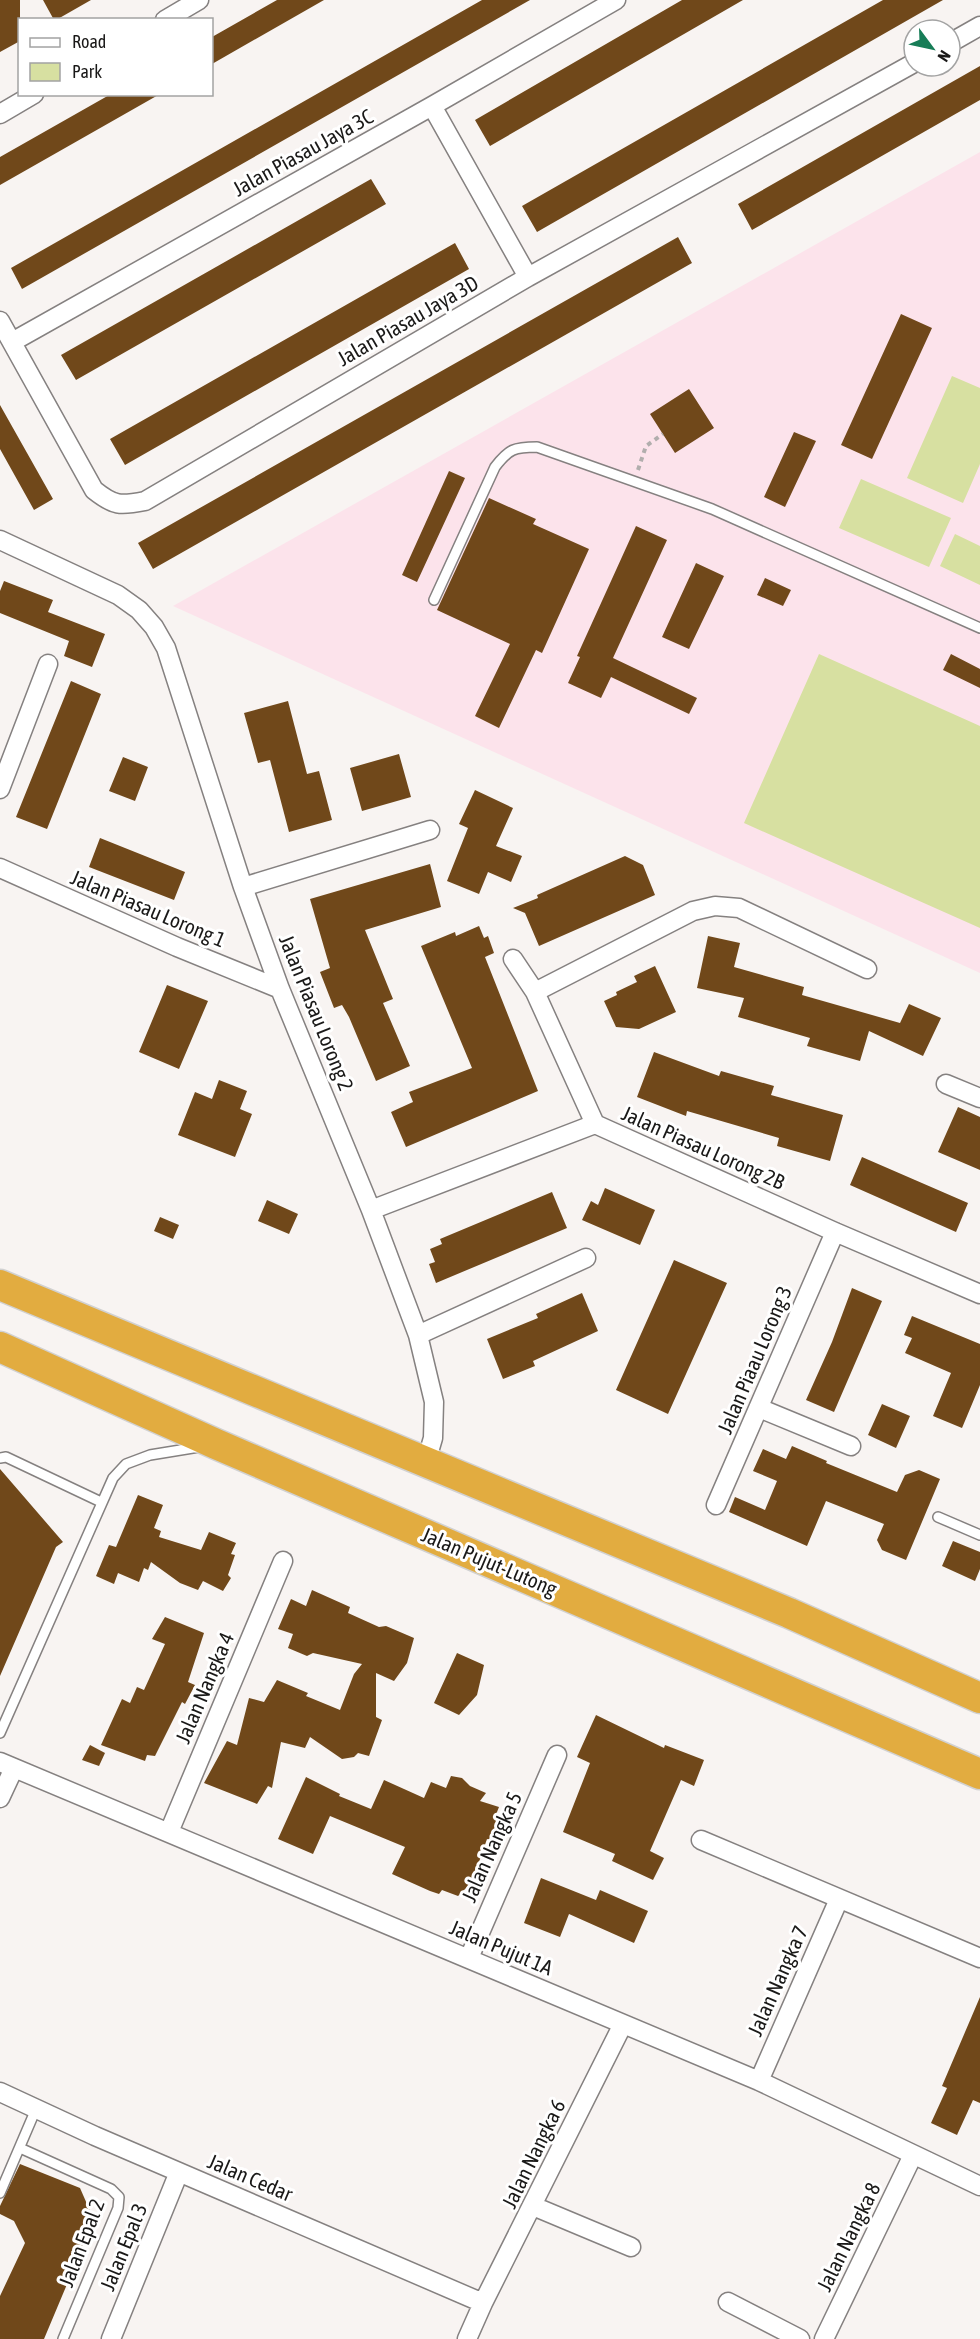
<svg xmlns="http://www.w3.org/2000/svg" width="980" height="2339" font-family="'Asap Condensed',sans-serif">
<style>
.education{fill:#fce3eb}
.green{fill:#d7e0a1}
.building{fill:#70481a}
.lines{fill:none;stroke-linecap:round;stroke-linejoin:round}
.service-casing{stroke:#858180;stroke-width:12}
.minor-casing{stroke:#858180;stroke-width:21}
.trunk-casing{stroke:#d1d1d1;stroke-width:33}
.path{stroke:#b1aead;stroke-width:4;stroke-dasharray:4.5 4.5;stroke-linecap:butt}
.service{stroke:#fff;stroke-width:9}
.minor{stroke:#fff;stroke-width:18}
.trunk{stroke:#e2ac40;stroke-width:30}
.labels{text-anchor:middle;stroke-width:6;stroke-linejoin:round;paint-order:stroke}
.street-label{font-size:21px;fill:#1a1918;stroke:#fff}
</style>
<rect width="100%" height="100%" fill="#f8f4f2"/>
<path class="education" d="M980,152v821l-807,-367z"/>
<path class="green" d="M952,376l28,12v76l-17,39 -56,-25z
M861,479l90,39 -22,49 -90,-39z
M955,534l25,12v39l-40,-19z
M819,654l161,72v202l-236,-105z"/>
<path class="building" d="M0,0h20v41l-20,11z
M43,0h48l-35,20h-2z
M277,0h47l-112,64v-27z
M482,0h48l-508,289 -11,-21z
M682,0h61l-253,146 -15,-26z
M883,0h60l-406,232 -15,-26z
M980,66v34l-228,130 -14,-26z
M111,94h49l-160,91v-28z
M371,179l15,25 -310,176 -15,-25z
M678,237l14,26 -539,306 -15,-26z
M455,243l14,26 -344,196 -15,-26z
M901,314l31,14 -60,131 -31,-14z
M689,389l25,39 -39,25 -25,-39z
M0,405l53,94 -19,11 -34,-61z
M794,432l22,9 -31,66 -21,-10z
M449,471l16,7 -48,104 -15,-7z
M489,498l47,21 -3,5 56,25 -47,104 -6,-3 -37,78 -24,-12 35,-72 -73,-34z
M636,526l31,14 -54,118 84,40 -8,16 -78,-37 -10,21 -33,-15 12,-26 -3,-1z
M696,563l28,13 -35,73 -27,-12z
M765,578l26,12 -8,16 -26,-11z
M4,581l49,19 -5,12 57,22 -13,33 -28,-11 5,-15 -69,-28v-22z
M951,654l29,15v19l-37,-18z
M71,681l30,13 -54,135 -31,-12z
M288,701l19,73 12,-3 13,49 -43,12 -19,-72 -12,3 -14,-50z
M399,754l12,43 -49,14 -12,-43z
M123,757l25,10 -13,34 -26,-10z
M475,790l38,18 -17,38 26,10 -11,26 -23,-10 -9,22 -32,-13 21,-53 -9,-4z
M100,838l85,34 -11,28 -85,-33z
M625,856l18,9 12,30 -116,51 -14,-33 -12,-5 25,-10 -1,-3z
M430,864l11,43 -76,23 28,69 -10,4 27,63 -34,15 -27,-64 -7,-12 -8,3 -14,-36 10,-4 -20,-69z
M479,926l5,12 4,-2 6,17 -9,4 53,134 -132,56 -15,-35 22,-10 -4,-10 63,-24 -51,-122 34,-14 1,4z
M708,936l32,7 -6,24 70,20 -2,8 98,28 9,-19 32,14 -18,38 -54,-25 -9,30 -53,-15 3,-8 -72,-21 6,-19 -47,-10z
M655,966l21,46 -37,17 -23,-2 -12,-26 13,-6 -1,-3 21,-10 -3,-6z
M167,985l41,16 -29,68 -40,-17z
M654,1052l65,24 2,-5 53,15 -3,9 72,20 -13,46 -53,-15 2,-8 -92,-27 -1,5 -49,-19z
M219,1080l28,11 -7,18 12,5 -17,43 -57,-22 17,-43 17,7z
M958,1107l22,10v53l-42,-18z
M862,1157l106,46 -12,29 -106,-47z
M605,1188l50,22 -15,35 -58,-25 9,-19 7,4z
M552,1192l15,36 -131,55 -7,-19 6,-2 -5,-13 12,-5 -2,-5z
M267,1200l31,14 -9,20 -31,-13z
M160,1217l19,8 -6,14 -19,-8z
M674,1260l53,23 -59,131 -52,-24z
M852,1288l30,13 -48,111 -28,-12 26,-58z
M582,1293l16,38 -65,30 2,5 -32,13 -16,-40 51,-21 -2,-4z
M912,1316l68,28v41l-18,43 -29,-12 18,-43 -46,-20 7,-15 -8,-3z
M882,1404l28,12 -14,32 -28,-13z
M792,1446l35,15 -1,2 71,29 8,-17 14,-5 21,9 -34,81 -24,-10 -5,-10 7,-16 -58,-23 -19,45 -78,-34 6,-15 30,13 12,-29 -24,-10 10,-22 23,10z
M0,1469l63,73 -7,5 -56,129z
M138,1495l25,10 -9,23 7,3 -2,6 42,13 8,-18 27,11 -5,11 4,1 -7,20 3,3 -8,13 -20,-10 -5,9 -18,-7 -29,-21 -3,8 -4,-2 -5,14 -21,-9 -4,11 -18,-8 13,-31 7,2z
M953,1541l27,11v17l-5,12 -33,-15z
M312,1590l38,17 -2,6 31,14 7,-1 28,12 -7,25 -13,18 -18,-8v44l6,3 -13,36 -11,-3 -4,4 -12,2 -32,-22 -5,11 -24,-6 -9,46 -4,-2 -11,18 -53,-21 23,-42 10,4 12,-47 15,4 13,-22 31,13 -2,3 34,14 14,-36 8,-10 -49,-11 -6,3 -19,-8 5,-14 -15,-5 13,-30 15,7z
M165,1617l39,16 -16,49 7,3 -10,19 -3,-2 -27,54 -8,-1 -2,6 -44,-16 21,-46 8,4 7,-16 7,3 21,-46 -13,-5z
M457,1653l27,12 -7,30 -18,20 -25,-12z
M596,1715l68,33 1,-3 39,15 -10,26 -13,-6 -31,71 14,7 -11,22 -41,-19 3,-7 -52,-22 27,-69 -13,-6z
M90,1745l15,8 -6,13 -17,-6z
M451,1776l11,2 8,8 16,7 -6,8 19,6 -4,10 5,1 -9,22 -4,-1 -15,43 -14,14 -16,-6 -3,4 -9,-3 -38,-17 13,-27 -75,-31 -17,38 -35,-15 28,-62 34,17 -1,2 32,13 13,-29 40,18 7,-16 15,6z
M541,1878l55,22 4,-10 48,21 -14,32 -65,-29 -9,23 -36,-14z
M980,1997v106l-7,-3 -16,35 -26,-12 16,-35 -5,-2z
M20,2164l60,24 14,32 -50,119h-44v-43l25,-53 -11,-22 -14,-7v-8z"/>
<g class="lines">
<g class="service-casing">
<path id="service" d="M434,600l61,-133c14,-18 19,-20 42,-20l175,62 268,119
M0,1458l6,-1 95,45
M938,1517l42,18
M0,1733l113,-255 13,-14 24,-9 49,-8
M20,2148l91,41 8,8 -1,11 -55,131
M0,2193l36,-84"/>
</g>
<g class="minor-casing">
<path id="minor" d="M165,20l34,-20
M950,43l30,-17
M432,106l96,171
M0,114l34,-20
M0,321l94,169c20,16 26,16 51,11l383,-224 386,-214
M12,342l420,-236 184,-106
M0,540l118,55 21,15 15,17 12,21 77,239 37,102 91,221 47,125 16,67 -1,36 -7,24
M0,789l48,-125
M0,868l177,79 103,42
M243,887l187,-57
M513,959l22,33
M946,1084l34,14
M595,1124l-60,-132 158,-81 22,-5 24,2 128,61
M371,1210l224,-86 240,108 145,62
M418,1335l168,-77
M759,1408l92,38
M716,1505l119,-273
M0,1762l759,319 221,105
M0,1798l14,-30
M169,1832l114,-271
M701,1840l279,118
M469,1958l88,-203
M759,2081l80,-182
M0,2092l95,44 388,167
M533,2206l98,41
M728,2302l72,37
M111,2339l68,-167
M467,2339l16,-36 140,-279
M824,2339l89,-184"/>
</g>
<g class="trunk-casing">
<path id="trunk" d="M0,1285l789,328 191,85
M0,1347l216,97 764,330"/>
</g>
<path class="path" d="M638,470l8,-24 17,-12"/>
<use href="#service" class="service"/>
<use href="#minor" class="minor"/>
<use href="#trunk" class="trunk"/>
</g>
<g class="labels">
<g class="street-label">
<text transform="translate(303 153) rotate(-29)" y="7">Jalan Piasau Jaya 3C</text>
<text transform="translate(408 321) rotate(-30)" y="7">Jalan Piasau Jaya 3D</text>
<text transform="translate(148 909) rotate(23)" y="7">Jalan Piasau Lorong 1</text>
<text transform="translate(316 1013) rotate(68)" y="7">Jalan Piasau Lorong 2</text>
<text transform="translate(703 1148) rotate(24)" y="7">Jalan Piasau Lorong 2B</text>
<text transform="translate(755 1360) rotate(-67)" y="7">Jalan Piaau Lorong 3</text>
<text transform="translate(489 1562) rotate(23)" y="7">Jalan Pujut-Lutong</text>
<text transform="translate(205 1688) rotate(-67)" y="7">Jalan Nangka 4</text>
<text transform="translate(492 1847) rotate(-66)" y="7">Jalan Nangka 5</text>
<text transform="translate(501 1948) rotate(23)" y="7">Jalan Pujut 1A</text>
<text transform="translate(778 1981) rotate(-66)" y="7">Jalan Nangka 7</text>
<text transform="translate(534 2154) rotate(-64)" y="7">Jalan Nangka 6</text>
<text transform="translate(250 2178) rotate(23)" y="7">Jalan Cedar</text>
<text transform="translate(849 2237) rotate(-64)" y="7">Jalan Nangka 8</text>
<text transform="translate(82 2243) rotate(-69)" y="7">Jalan Epal 2</text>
<text transform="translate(124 2247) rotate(-68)" y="7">Jalan Epal 3</text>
</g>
</g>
<rect x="18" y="18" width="195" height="78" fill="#ffffff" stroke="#a3a3a3" stroke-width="1.5"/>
<rect x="30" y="38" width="30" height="9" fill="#ffffff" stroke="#a3a3a3" stroke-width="1.5"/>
<text x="72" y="48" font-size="18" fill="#1a1918">Road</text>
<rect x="30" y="63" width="30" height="18" fill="#d7e0a1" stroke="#a3a3a3" stroke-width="1.5"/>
<text x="72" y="78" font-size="18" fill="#1a1918">Park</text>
<g transform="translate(932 48) rotate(123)"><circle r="28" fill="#ffffff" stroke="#a3a3a3" stroke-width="1.5"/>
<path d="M0-4.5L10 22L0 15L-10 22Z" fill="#177d57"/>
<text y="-9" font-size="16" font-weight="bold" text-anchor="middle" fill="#1a1918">N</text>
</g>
</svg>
